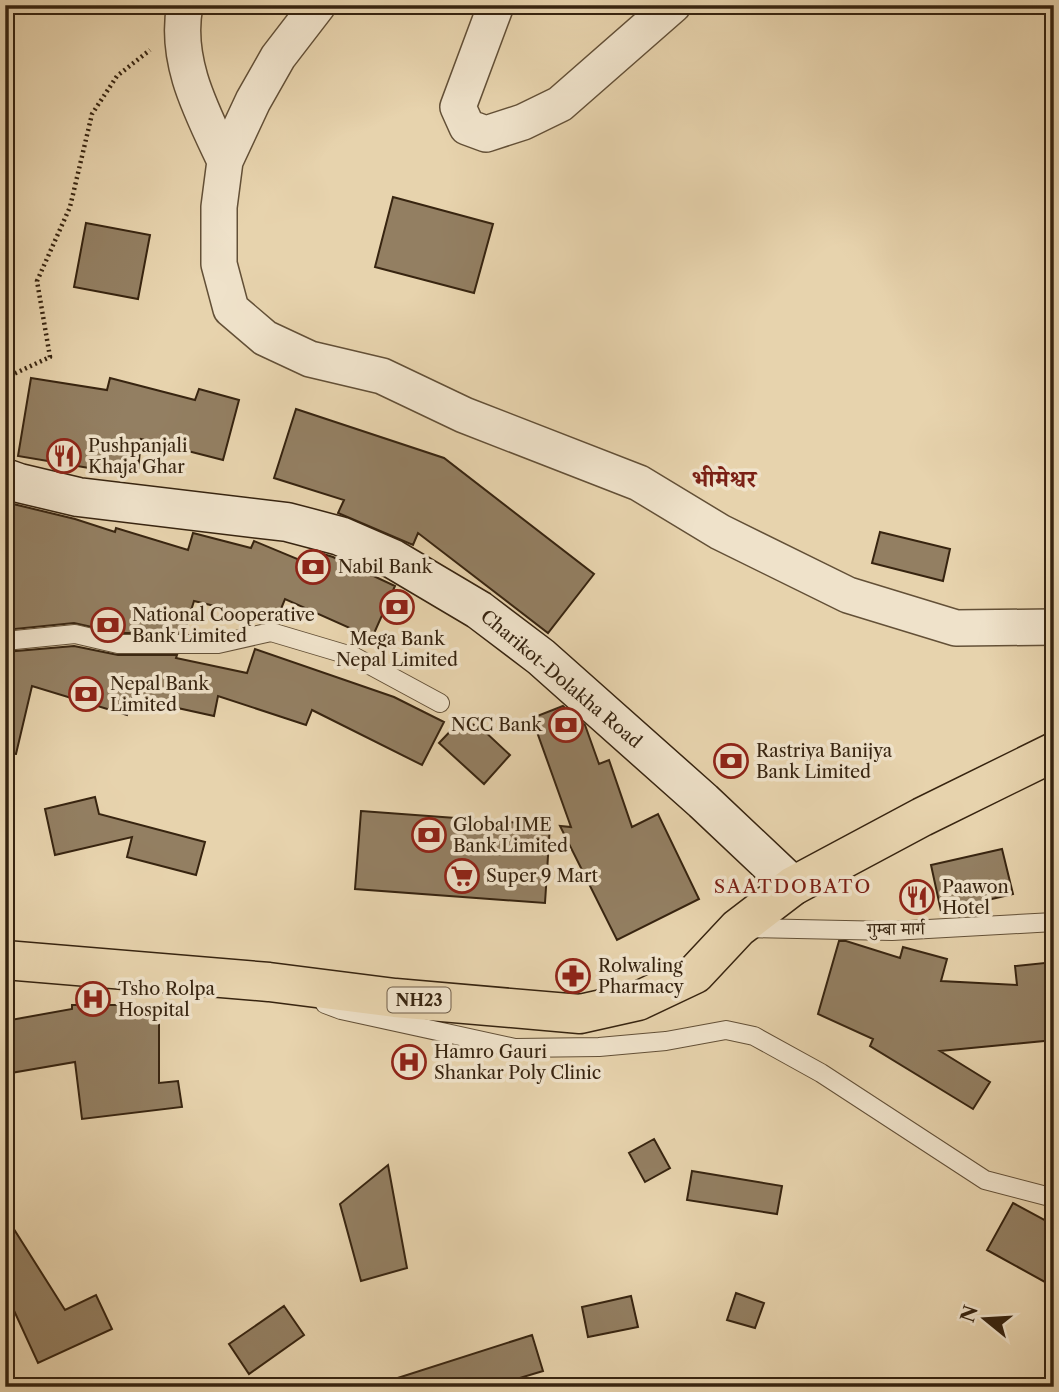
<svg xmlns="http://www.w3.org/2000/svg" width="1059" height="1392" font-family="'Libre Caslon Text','Noto Serif Devanagari',serif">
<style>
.building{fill:#937f62;stroke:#372410;stroke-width:2}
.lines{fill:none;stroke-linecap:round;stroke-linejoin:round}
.lane-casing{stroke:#635037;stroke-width:20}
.street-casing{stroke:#635037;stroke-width:38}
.secondary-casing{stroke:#372410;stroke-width:41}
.primary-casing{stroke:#372410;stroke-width:41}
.path{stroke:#372410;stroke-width:4.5;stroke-dasharray:2 3.5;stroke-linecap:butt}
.lane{stroke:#efe2ca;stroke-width:18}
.street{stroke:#efe2ca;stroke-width:35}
.secondary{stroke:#efe2ca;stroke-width:38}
.primary{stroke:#e7d3ad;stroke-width:38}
.labels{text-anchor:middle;stroke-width:7;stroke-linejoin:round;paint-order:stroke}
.shield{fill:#efe2ca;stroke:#6e5d48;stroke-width:2}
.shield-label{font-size:16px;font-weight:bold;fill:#372410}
.poi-label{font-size:18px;fill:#372410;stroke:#efe2ca;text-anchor:start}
.street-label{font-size:18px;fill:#372410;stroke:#efe2ca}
.neighbourhood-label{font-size:19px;letter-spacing:2px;fill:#7a1f14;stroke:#efe2ca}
.district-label{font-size:24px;font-weight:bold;fill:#7a1f14;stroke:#efe2ca}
</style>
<rect width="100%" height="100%" fill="#e7d3ad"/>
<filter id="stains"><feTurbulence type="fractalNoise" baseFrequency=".00286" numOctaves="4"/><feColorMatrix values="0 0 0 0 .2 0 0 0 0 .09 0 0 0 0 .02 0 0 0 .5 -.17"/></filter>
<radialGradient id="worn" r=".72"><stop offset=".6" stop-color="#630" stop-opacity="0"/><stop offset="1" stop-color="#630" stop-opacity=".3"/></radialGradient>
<path class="building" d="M393,197l100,27 -19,69 -99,-26z
M86,223l64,12 -12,64 -64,-12z
M31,378l76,12 3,-12 85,22 4,-11 40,11 -16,60 -82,-21 -3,33 -49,-4 -71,-12z
M296,409l148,49 150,116 -46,59 -130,-100 -5,12 -75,-32 6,-13 -70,-22z
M9,503l66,16 40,13 1,-4 72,22 5,-17 58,15 3,-7 60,25 6,-13 13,4 62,29 -23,52 -87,-39 -9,22 -82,-20 -10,32h-65l-45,-10 -69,7v-112z
M880,532l70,17 -7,32 -71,-18z
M74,646l44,9h59l-1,3 71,15 8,-24 139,48 50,25 -22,43 -110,-55 -6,15 -88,-29 -4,20 -82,-18 -5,17 -95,-29 -16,68 -11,-1v-101z
M563,706l22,19 14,39 10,-4 23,67 26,-13 41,85 -82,41 -57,-114 11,1 -39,-109z
M461,720l19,7 30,28 -26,29 -45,-41z
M95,797l4,17 106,28 -9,33 -69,-18 5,-20 -77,18 -10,-46z
M361,811l189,14 -5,78 -190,-14z
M1002,849l11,45 -72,17 -10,-46z
M839,941h7l54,17 3,-11 44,12 -6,22 76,4 -2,-19 39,-4v78l-114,11 50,31 -17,27 -103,-63 3,-7 -55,-25z
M72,1005h87v78l19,-2 4,26 -100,12 -7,-57 -70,12v-53l67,-12z
M654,1139l16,29 -25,14 -16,-29z
M388,1165l19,103 -46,13 -21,-77z
M692,1171l90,15 -5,28 -90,-14z
M1013,1203l41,22v62l-67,-37z
M5,1215l60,95 31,-15 16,34 -74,34 -33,-72z
M736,1293l28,10 -9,25 -28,-8z
M631,1296l7,31 -50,10 -6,-30z
M284,1306l20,29 -55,39 -20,-30z
M532,1335l11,36 -53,16h-105v-5z"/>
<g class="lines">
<g class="lane-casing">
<path id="lane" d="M5,641l70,-7 43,10h100l53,-12 84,25 85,46
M745,928l147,3 162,-9
M325,1004l16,6 174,38 84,-1 67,-6 60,-11 28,6 67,37 164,107 69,18"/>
</g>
<g class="street-casing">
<path id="street" d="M185,5c-11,56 17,107 40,156
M318,5l-40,52 -25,44 -28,60 -6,46v57l12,45 34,29 45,21 72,17 82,39 175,68 81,49 128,63 108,33 98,-1
M496,5l-38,102 9,20 19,7 37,-12 37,-18 113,-99"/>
</g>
<g class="secondary-casing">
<path id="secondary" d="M5,478l14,5 59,14 209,25 53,14 53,23 86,51 62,47 162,144 90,85"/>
</g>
<g class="primary-casing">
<path id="primary" d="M5,960l264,22 126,16 185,16 58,-13 57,-27 43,-46 55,-42 129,-69 132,-65"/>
</g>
<path class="path" d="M5,378l45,-21 -13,-76 33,-74 22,-93 25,-38 33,-26"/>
<use href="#lane" class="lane"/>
<use href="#street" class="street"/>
<use href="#secondary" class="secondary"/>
<use href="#primary" class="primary"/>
</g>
<defs>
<g id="restaurant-ring" transform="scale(1.75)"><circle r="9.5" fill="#efe2ca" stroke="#8f2418" stroke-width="1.5"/><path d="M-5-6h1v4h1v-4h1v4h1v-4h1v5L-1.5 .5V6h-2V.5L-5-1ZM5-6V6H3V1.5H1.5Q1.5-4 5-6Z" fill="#8f2418"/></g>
<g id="bank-ring" transform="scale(1.75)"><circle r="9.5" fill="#efe2ca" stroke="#8f2418" stroke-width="1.5"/><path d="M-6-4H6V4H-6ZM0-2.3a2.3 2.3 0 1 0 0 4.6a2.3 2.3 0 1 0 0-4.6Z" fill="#8f2418"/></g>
<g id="supermarket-ring" transform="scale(1.75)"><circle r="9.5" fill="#efe2ca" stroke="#8f2418" stroke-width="1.5"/><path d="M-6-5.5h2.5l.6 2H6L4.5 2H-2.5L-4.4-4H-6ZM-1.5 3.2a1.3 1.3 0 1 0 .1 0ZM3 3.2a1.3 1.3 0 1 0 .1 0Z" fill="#8f2418"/></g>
<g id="pharmacy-ring" transform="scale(1.75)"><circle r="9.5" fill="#efe2ca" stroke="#8f2418" stroke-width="1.5"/><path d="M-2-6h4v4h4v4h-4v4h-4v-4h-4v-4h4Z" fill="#8f2418"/></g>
<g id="hospital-ring" transform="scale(1.75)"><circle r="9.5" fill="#efe2ca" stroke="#8f2418" stroke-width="1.5"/><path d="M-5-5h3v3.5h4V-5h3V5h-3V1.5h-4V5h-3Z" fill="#8f2418"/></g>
</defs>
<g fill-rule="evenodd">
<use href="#restaurant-ring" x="64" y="456"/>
<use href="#bank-ring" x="313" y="567"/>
<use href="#bank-ring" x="397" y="607"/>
<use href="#bank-ring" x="108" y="625"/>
<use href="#bank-ring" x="86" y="694"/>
<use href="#bank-ring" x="566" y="725"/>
<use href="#bank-ring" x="731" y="761"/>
<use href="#bank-ring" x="429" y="835"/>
<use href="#supermarket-ring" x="462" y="876"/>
<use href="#restaurant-ring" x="917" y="897"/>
<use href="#pharmacy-ring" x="573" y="976"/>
<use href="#hospital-ring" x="93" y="999"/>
<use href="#hospital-ring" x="409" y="1062"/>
</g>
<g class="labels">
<rect class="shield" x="387.5" y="987.5" width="63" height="25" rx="5"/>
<g class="shield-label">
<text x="419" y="1006">NH23</text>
</g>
<g class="poi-label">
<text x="88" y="452">Pushpanjali<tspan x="88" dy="21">Khaja Ghar</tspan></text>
<text x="338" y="573">Nabil Bank</text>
<text x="132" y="621">National Cooperative<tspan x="132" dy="21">Bank Limited</tspan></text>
<text x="397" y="645" text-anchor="middle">Mega Bank<tspan x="397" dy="21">Nepal Limited</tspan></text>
<text x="110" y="690">Nepal Bank<tspan x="110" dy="21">Limited</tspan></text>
<text x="542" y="731" text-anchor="end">NCC Bank</text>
<text x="756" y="757">Rastriya Banijya<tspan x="756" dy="21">Bank Limited</tspan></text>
<text x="453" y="831">Global IME<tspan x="453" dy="21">Bank Limited</tspan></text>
<text x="486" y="882">Super 9 Mart</text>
<text x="942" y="893">Paawon<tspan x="942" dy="21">Hotel</tspan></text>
<text x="598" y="972">Rolwaling<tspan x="598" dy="21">Pharmacy</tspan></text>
<text x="118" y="995">Tsho Rolpa<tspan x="118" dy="21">Hospital</tspan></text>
<text x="434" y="1058">Hamro Gauri<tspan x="434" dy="21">Shankar Poly Clinic</tspan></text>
</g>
<g class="street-label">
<text transform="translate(561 679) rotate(40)" y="6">Charikot-Dolakha Road</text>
<text transform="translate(896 929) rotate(-1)" y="6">गुम्बा मार्ग</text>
</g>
<g class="neighbourhood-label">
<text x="793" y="893">SAATDOBATO</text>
</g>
<g class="district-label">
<text x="724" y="487">भीमेश्वर</text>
</g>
</g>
<rect width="1059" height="1392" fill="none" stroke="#e7d3ad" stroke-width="28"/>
<rect x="7" y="7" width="1045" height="1378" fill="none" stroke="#372410" stroke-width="3.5"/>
<rect x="14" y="14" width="1031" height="1364" fill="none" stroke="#372410" stroke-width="2"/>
<g transform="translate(985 1319) rotate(288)" stroke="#efe2ca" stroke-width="5" paint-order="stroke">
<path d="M0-5L12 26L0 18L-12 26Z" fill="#372410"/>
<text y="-10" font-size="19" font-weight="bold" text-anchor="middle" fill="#372410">N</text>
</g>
<rect width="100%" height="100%" filter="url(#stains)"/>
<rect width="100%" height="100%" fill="url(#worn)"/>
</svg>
